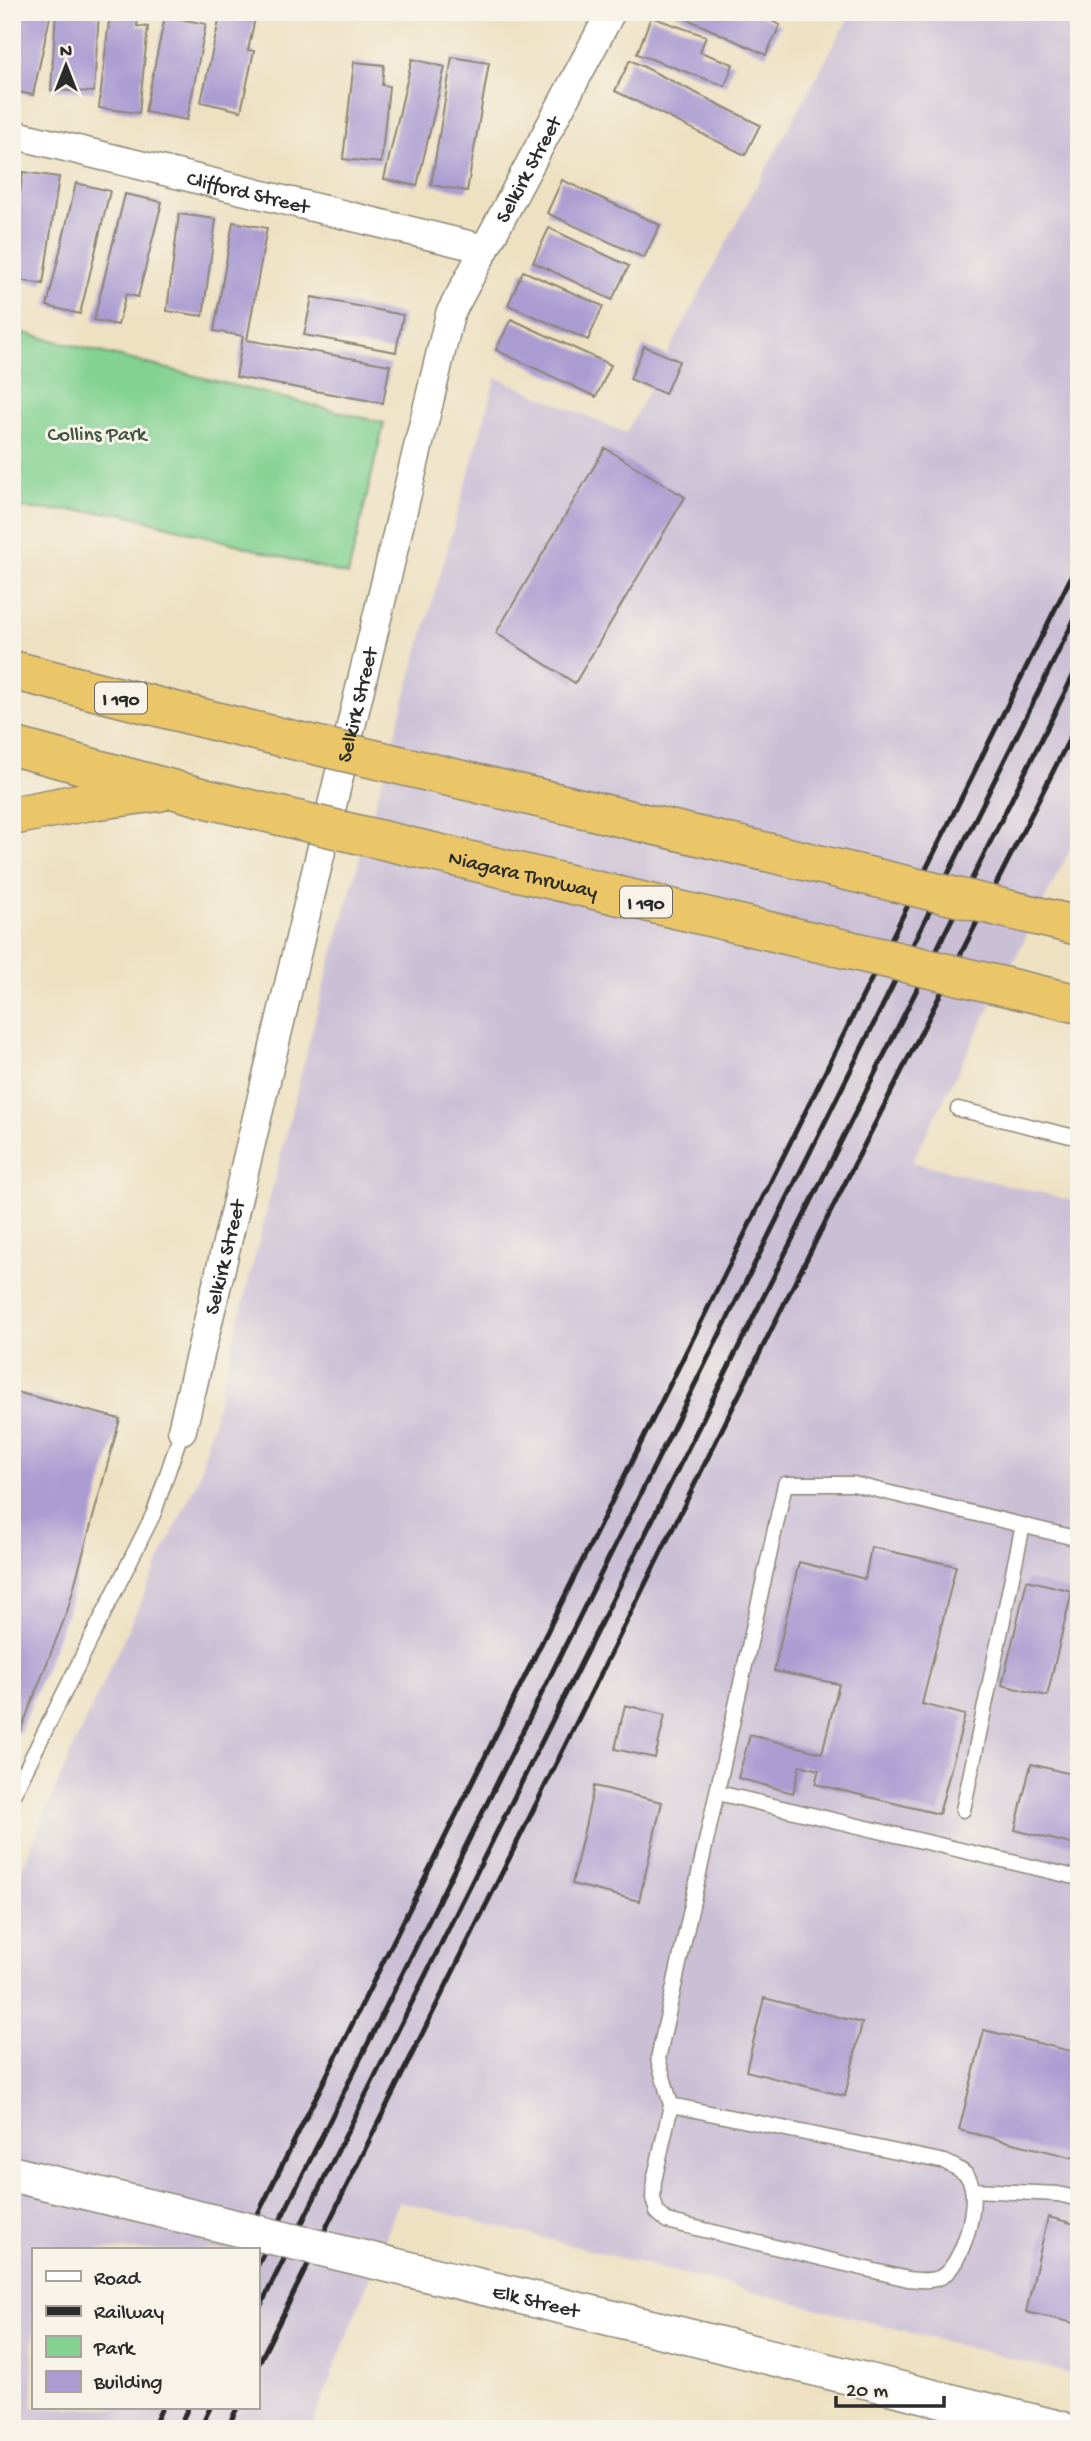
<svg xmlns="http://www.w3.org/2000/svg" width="1091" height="2441" font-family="'Gochi Hand',sans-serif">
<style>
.industrial{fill:#cbbfd5;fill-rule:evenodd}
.green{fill:#83d292;stroke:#577e5e;stroke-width:2}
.building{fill:#aa9bd1}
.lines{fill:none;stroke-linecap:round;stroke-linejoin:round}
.service-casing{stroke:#8c8676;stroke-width:17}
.minor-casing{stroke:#8c8676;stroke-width:31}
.tertiary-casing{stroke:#8c8676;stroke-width:38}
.motorway-casing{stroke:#8c8676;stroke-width:41}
.service{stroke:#fff;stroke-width:14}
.minor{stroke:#fff;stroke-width:28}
.tertiary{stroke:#fff;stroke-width:35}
.motorway{stroke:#eac669;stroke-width:38}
.rail{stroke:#2b2b2b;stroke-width:5}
.tertiary-bridge-casing{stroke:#8c8676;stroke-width:38;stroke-linecap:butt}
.motorway-bridge-casing{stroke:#8c8676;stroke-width:41;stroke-linecap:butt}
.tertiary-bridge{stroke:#fff;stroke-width:35}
.motorway-bridge{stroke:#eac669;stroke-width:38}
.labels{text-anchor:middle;stroke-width:6;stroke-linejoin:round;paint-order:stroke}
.shield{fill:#f7f3e8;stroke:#686764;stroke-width:2}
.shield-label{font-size:19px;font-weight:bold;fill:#2b2b2b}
.street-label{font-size:21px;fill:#2b2b2b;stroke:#f7f3e8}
.park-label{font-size:21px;fill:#415545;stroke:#f7f3e8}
</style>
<rect width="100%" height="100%" fill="#f7f3e8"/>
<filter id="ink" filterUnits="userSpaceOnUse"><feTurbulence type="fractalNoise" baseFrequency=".0143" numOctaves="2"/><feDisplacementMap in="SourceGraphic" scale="14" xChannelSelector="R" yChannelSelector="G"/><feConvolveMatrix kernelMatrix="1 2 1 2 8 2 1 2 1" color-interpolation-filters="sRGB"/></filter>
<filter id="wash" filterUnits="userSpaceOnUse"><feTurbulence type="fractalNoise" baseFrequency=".00686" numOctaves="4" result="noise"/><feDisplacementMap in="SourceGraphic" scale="28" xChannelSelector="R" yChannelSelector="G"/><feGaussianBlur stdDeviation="1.57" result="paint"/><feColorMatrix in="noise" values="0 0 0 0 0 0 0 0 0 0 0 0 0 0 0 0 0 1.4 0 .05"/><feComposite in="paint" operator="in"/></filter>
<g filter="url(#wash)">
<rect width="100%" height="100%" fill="#eee1c2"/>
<path class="industrial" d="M852,12h227v820l-167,330 167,40v1174l-680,-175 -88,228h-299v-538l61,-143 126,-272 123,-484 174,-615 130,56 117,-222zM33,2250h224v158h-224z"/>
<path class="green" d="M12,330l372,93 -36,152 -227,-62 -109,-5z"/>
<g id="blocks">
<path class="building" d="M12,12h39l-18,83 -21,-4z
M56,12h43l-5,80 -43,-2z
M110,12h29l-2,14 11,1 -9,86 -40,-5z
M221,12l35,2 -8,36 6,1 -13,60 -40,-9z
M672,12h81l27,13 -14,30z
M165,16l41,8 -19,96 -42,-8z
M651,17l55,19 -6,16 33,12 -8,22 -88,-32z
M452,57l37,6 -22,128 -36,-6z
M412,59l33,8 -28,119 -33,-7z
M630,60l130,65 -15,30 -130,-64z
M354,62l30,3 -2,20 7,1 -8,77 -38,-4z
M23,172l36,5 -16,107 -31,-5v-35z
M562,180l98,45 -16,33 -97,-45z
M76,183l34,8 -30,123 -33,-8z
M125,194l37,8 -24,95 -12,-3 -8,31 -24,-5z
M179,214l37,5 -13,97 -36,-5z
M233,222l34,6 -20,112 143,25 -7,38 -147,-26 7,-41 -29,-5z
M549,228l80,38 -17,34 -79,-38z
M523,271l80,35 -15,34 -80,-35z
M312,297l91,18 -7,37 -92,-17z
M511,319l100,46 -15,32 -100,-47z
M644,346l35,15 -14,33 -35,-15z
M605,448l80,49 -110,186 -79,-50z
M12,1391l108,28 -53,193 -47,120 -8,-2z
M871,1547l85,19 -34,138 43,11 -26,99 -124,-30 4,-14 -19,-5 -7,28 -55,-15 12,-43 72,18 17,-69 -65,-13 25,-109 66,17z
M1027,1580l45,11 -25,105 -45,-11z
M625,1705l40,10 -10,43 -40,-9z
M1031,1764l48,12v70l-64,-16z
M594,1786l68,16 -23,99 -67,-17z
M764,1998l98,25 -17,73 -99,-25z
M984,2030l95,23v106l-120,-29z
M1048,2217l31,8v99l-53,-12z"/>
</g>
</g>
<g filter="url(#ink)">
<use href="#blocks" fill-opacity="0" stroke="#8c8676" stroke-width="2"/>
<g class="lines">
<g class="service-casing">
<path id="service" d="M958,1109l121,29
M718,1793l361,85
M12,1797l142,-284 28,-83
M963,1810l60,-285
M671,2105l274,57c8,4 18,8 23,15 14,21 -5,88 -27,100 -10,5 -22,3 -33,2l-241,-58 -10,-9 -4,-14 1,-17 17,-76 -13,-46 127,-575h68l226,55
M973,2190l85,4 21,5"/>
</g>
<g class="minor-casing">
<g id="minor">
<path id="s1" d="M12,134l473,115"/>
<path id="s2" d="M182,1430l268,-1116 161,-302"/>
</g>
</g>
<g class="tertiary-casing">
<path id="tertiary" d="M657,2329l404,100"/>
</g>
<g class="motorway-casing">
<path id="motorway" d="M12,670l218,55
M12,746l200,54
M12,816l72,-14 75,-10"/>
</g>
<use href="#service" class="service"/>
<use href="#minor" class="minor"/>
<use href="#tertiary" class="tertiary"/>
<use href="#motorway" class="motorway"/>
<path class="rail" d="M240,2250l839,-1689
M257,2267l822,-1657
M257,2313l822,-1649
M257,2367l533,-1075 289,-572
M152,2429l10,-21
M178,2429l10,-21
M200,2429l10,-21
M227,2429l10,-21"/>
<g class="tertiary-bridge-casing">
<g id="tertiary-bridge">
<path id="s3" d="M12,2174l645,155"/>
</g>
</g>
<g class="motorway-bridge-casing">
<g id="motorway-bridge">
<path d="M230,725l849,201"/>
<path id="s4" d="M212,800l867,204"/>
</g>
</g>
<use href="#tertiary-bridge" class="tertiary-bridge"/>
<use href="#motorway-bridge" class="motorway-bridge"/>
</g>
</g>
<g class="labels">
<g class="shield">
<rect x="95" y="682.5" width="52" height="31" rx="5"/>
<rect x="620" y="886.5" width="52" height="31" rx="5"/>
</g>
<g class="shield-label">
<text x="121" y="705">I 190</text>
<text x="646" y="909">I 190</text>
</g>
<g class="street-label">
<text dy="7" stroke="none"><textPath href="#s2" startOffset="1312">Selkirk Street</textPath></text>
<text dy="7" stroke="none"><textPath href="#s1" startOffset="243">Clifford Street</textPath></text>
<text dy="7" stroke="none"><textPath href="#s2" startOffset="746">Selkirk Street</textPath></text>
<text dy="7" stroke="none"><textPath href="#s4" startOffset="320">Niagara Thruway</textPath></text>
<text dy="7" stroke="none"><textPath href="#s2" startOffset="178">Selkirk Street</textPath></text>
<text dy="7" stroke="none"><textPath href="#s3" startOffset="539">Elk Street</textPath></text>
</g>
<g class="park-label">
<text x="97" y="440">Collins Park</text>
</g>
</g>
<rect width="1091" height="2441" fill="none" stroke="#f7f3e8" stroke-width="42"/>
<rect x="32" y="2248" width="228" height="161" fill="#f7f3e8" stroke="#a5a39c" stroke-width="2"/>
<rect x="46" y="2271" width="35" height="10" fill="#ffffff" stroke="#a5a39c" stroke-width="2"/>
<text x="94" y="2284" font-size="21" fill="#2b2b2b">Road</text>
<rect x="46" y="2306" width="35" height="10" fill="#2b2b2b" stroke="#a5a39c" stroke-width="2"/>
<text x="94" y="2318" font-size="21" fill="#2b2b2b">Railway</text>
<rect x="46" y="2336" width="35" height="21" fill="#83d292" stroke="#a5a39c" stroke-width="2"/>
<text x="94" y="2354" font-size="21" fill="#2b2b2b">Park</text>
<rect x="46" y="2371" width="35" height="21" fill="#aa9bd1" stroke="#a5a39c" stroke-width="2"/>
<text x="94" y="2388" font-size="21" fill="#2b2b2b">Building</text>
<g transform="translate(66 66)" stroke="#f7f3e8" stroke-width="5" paint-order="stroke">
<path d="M0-5L12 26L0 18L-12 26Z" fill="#2b2b2b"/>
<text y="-10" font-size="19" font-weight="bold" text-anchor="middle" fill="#2b2b2b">N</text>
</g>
<path d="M836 2396v10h108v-10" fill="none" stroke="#2b2b2b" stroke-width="3.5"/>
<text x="846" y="2396" font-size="21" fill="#2b2b2b" stroke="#f7f3e8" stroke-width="5" paint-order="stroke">20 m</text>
</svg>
